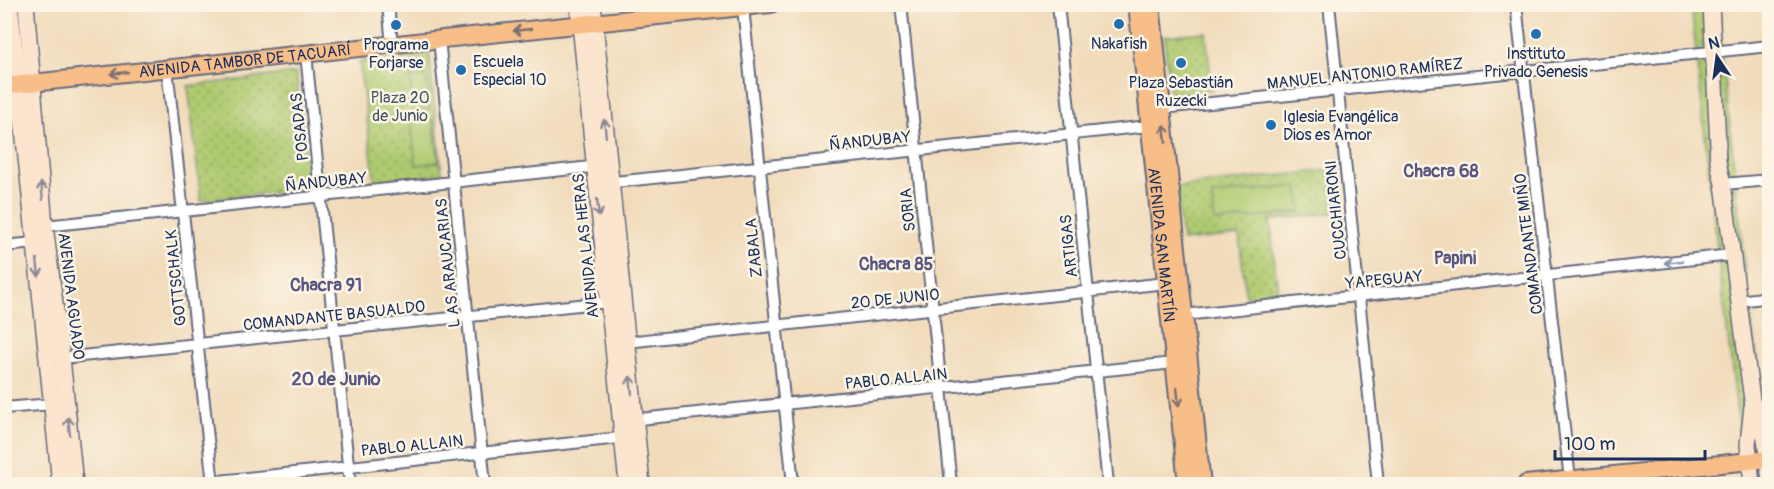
<svg xmlns="http://www.w3.org/2000/svg" width="1774" height="489" font-family="Pangolin,sans-serif">
<style>
.grass{fill:url(#grass-dots);stroke:#657c67;stroke-width:1.5}
.pitch{fill:#afca70;stroke:#657c67;stroke-width:1.5}
.lines{fill:none;stroke-linecap:round;stroke-linejoin:round}
.street-casing{stroke:#666b7f;stroke-width:14}
.secondary-casing{stroke:#666b7f;stroke-width:18}
.primary-casing{stroke:#666b7f;stroke-width:20}
.street{stroke:#fff;stroke-width:10}
.secondary{stroke:#fce5cf;stroke-width:15}
.primary{stroke:#f7be88;stroke-width:16}
.oneway{stroke:#7e6f71}
.oneway2{stroke:#8c8a96}
.oneway3{stroke:#8d97ae}
.poi-dot{fill:#1f6fb2;stroke:#fcf5e5;stroke-width:2}
.labels{text-anchor:middle;stroke-width:5;stroke-linejoin:round;paint-order:stroke}
.poi-label{font-size:16px;fill:#1b2f5e;stroke:#fcf5e5}
.street-label{font-size:16px;fill:#1b2f5e;stroke:#fcf5e5}
.park-label{font-size:16px;fill:#405662;stroke:#fcf5e5}
.neighbourhood-label{font-size:18px;font-weight:bold;fill:#595581;stroke:#fcf5e5}
</style>
<defs>
<pattern id="grass-dots" width="8" height="8" patternUnits="userSpaceOnUse" patternTransform="scale(1.5)"><rect width="8" height="8" fill="#afca70"/><path d="M2 2h.1M6 6h.1" fill="none" stroke="#8ea45f" stroke-width="1.8" stroke-linecap="round"/></pattern>
</defs>
<rect width="100%" height="100%" fill="#fcf5e5"/>
<filter id="ink" filterUnits="userSpaceOnUse"><feTurbulence type="fractalNoise" baseFrequency=".0167" numOctaves="2"/><feDisplacementMap in="SourceGraphic" scale="12" xChannelSelector="R" yChannelSelector="G"/><feConvolveMatrix kernelMatrix="1 2 1 2 8 2 1 2 1" color-interpolation-filters="sRGB"/></filter>
<filter id="wash" filterUnits="userSpaceOnUse"><feTurbulence type="fractalNoise" baseFrequency=".008" numOctaves="4" result="noise"/><feDisplacementMap in="SourceGraphic" scale="24" xChannelSelector="R" yChannelSelector="G"/><feGaussianBlur stdDeviation="1.35" result="paint"/><feColorMatrix in="noise" values="0 0 0 0 0 0 0 0 0 0 0 0 0 0 0 0 0 1.4 0 .05"/><feComposite in="paint" operator="in"/></filter>
<g filter="url(#wash)">
<rect width="100%" height="100%" fill="#f1dbbb"/>
<path class="grass" d="M1691,5h28l3,46 26,249 21,136v48h-23l-28,-227z
M1206,32l6,58 -42,4 -6,-58z
M429,53l13,121 -67,8 -16,-120z
M296,73l13,115 -108,13 -13,-115z
M1330,170l4,43 -64,7 8,74 -32,3 -7,-62 -57,6 -6,-54z"/>
<path class="pitch" d="M426,76l4,33 -16,2 -4,-33z
M433,119l6,43 -23,3 -5,-43z
M1298,186l3,26 -86,10 -3,-27z"/>
</g>
<g filter="url(#ink)">
<g class="lines">
<g class="street-casing">
<path id="street" d="M388,4l4,41
M901,4l50,480
M1058,4l50,480
M1329,4l49,480
M1516,4l54,476
M743,7l50,477
M439,39l46,445
M306,54l44,430
M167,68l46,416
M1162,108l608,-62
M605,183l544,-57
M1723,184l47,-4
M45,226l555,-60
M4,246l31,-3
M1739,301l31,-4
M1184,315l547,-60
M627,342l539,-59
M62,358l546,-56
M4,408l48,-4
M630,420l544,-57
M191,484l438,-47"/>
</g>
<g class="secondary-casing">
<path id="secondary" d="M10,4l50,480
M26,4l19,222 17,132 13,126
M578,4l49,480
M593,4l49,480
M1711,4l7,141c-2,14 2,25 5,39l29,216 13,38 5,44
M1752,406l-4,38 4,40"/>
</g>
<g class="primary-casing">
<g id="primary">
<path id="s1" d="M1137,4l50,480"/>
<path d="M1151,4l51,480"/>
<path id="s2" d="M4,86l767,-82"/>
<path d="M1526,484l244,-25"/>
</g>
</g>
<use href="#street" class="street"/>
<use href="#secondary" class="secondary"/>
<use href="#primary" class="primary"/>
</g>
<defs><path id="oneway-shaft" d="M-6 0H5M1.5-3L5.5 0L1.5 3" fill="none" stroke-width="1.6" stroke-linecap="round" stroke-linejoin="round" transform="scale(1.5)"/></defs>
<g class="oneway">
<use href="#oneway-shaft" transform="translate(522 30) rotate(174)"/>
<use href="#oneway-shaft" transform="translate(119 73) rotate(174)"/>
<use href="#oneway-shaft" transform="translate(1165 134) rotate(-96)"/>
<use href="#oneway-shaft" transform="translate(1178 397) rotate(84)"/>
</g>
<g class="oneway2">
<use href="#oneway-shaft" transform="translate(605 128) rotate(-96)"/>
<use href="#oneway-shaft" transform="translate(42 191) rotate(-95)"/>
<use href="#oneway-shaft" transform="translate(598 208) rotate(84)"/>
<use href="#oneway-shaft" transform="translate(38 268) rotate(84)"/>
<use href="#oneway-shaft" transform="translate(631 385) rotate(-96)"/>
<use href="#oneway-shaft" transform="translate(69 426) rotate(-96)"/>
</g>
<use class="oneway3" href="#oneway-shaft" transform="translate(1673 262) rotate(174)"/>
</g>
<g class="poi-dot">
<circle cx="1119" cy="24" r="6"/>
<circle cx="396" cy="25" r="6"/>
<circle cx="1536" cy="34" r="6"/>
<circle cx="1181" cy="63" r="6"/>
<circle cx="461" cy="70" r="6"/>
<circle cx="1271" cy="125" r="6"/>
</g>
<g class="labels">
<g class="poi-label">
<text x="1119" y="49">Nakafish</text>
<text x="396" y="50">Programa<tspan x="396" dy="18">Forjarse</tspan></text>
<text x="1536" y="59">Instituto<tspan x="1536" dy="18">Privado Genesis</tspan></text>
<text x="473" y="67" text-anchor="start">Escuela<tspan x="473" dy="18">Especial 10</tspan></text>
<text x="1181" y="88">Plaza Sebastián<tspan x="1181" dy="18">Ruzecki</tspan></text>
<text x="1283" y="122" text-anchor="start">Iglesia Evangélica<tspan x="1283" dy="18">Dios es Amor</tspan></text>
</g>
<g class="street-label">
<text dy="6" stroke="none"><textPath href="#s2" startOffset="242">AVENIDA TAMBOR DE TACUARÍ</textPath></text>
<text transform="translate(1365 73) rotate(-6)" y="6">MANUEL ANTONIO RAMÍREZ</text>
<text transform="translate(299 127) rotate(-96)" y="6">POSADAS</text>
<text transform="translate(870 140) rotate(-6)" y="6">ÑANDUBAY</text>
<text transform="translate(326 181) rotate(-6)" y="6">ÑANDUBAY</text>
<text transform="translate(907 210) rotate(-96)" y="6">SORIA</text>
<text transform="translate(1335 210) rotate(-96)" y="6">CUCCHIARONI</text>
<text transform="translate(1528 244) rotate(-97)" y="6">COMANDANTE MIÑO</text>
<text dy="6" stroke="none"><textPath href="#s1" startOffset="242">AVENIDA SAN MARTÍN</textPath></text>
<text transform="translate(585 246) rotate(-96)" y="6">AVENIDA LAS HERAS</text>
<text transform="translate(1068 246) rotate(-96)" y="6">ARTIGAS</text>
<text transform="translate(753 248) rotate(-96)" y="6">ZABALA</text>
<text transform="translate(447 263) rotate(-96)" y="6">L AS ARAUCARIAS</text>
<text transform="translate(175 278) rotate(-96)" y="6">GOTTSCHALK</text>
<text transform="translate(1384 279) rotate(-6)" y="6">YAPEGUAY</text>
<text transform="translate(72 296) rotate(83)" y="6">AVENIDA AGUADO</text>
<text transform="translate(895 298) rotate(-6)" y="6">20 DE JUNIO</text>
<text transform="translate(334 315) rotate(-6)" y="6">COMANDANTE BASUALDO</text>
<text transform="translate(896 378) rotate(-6)" y="6">PABLO ALLAIN</text>
<text transform="translate(412 445) rotate(-6)" y="6">PABLO ALLAIN</text>
</g>
<g class="park-label">
<text x="400" y="103">Plaza 20<tspan x="400" dy="18">de Junio</tspan></text>
</g>
<g class="neighbourhood-label">
<text x="1441" y="177">Chacra 68</text>
<text x="1455" y="264">Papini</text>
<text x="896" y="270">Chacra 85</text>
<text x="326" y="291">Chacra 91</text>
<text x="336" y="385">20 de Junio</text>
</g>
</g>
<rect width="1774" height="489" fill="none" stroke="#fcf5e5" stroke-width="24"/>
<g transform="translate(1717 57) rotate(347)" stroke="#fcf5e5" stroke-width="4.5" paint-order="stroke">
<path d="M0-4.5L10 22L0 15L-10 22Z" fill="#1b2f5e"/>
<text y="-9" font-size="16" font-weight="bold" text-anchor="middle" fill="#1b2f5e">N</text>
</g>
<path d="M1555 450v9h150v-9" fill="none" stroke="#1b2f5e" stroke-width="3"/>
<text x="1564" y="450" font-size="18" fill="#1b2f5e" stroke="#fcf5e5" stroke-width="4.5" paint-order="stroke">100 m</text>
</svg>
